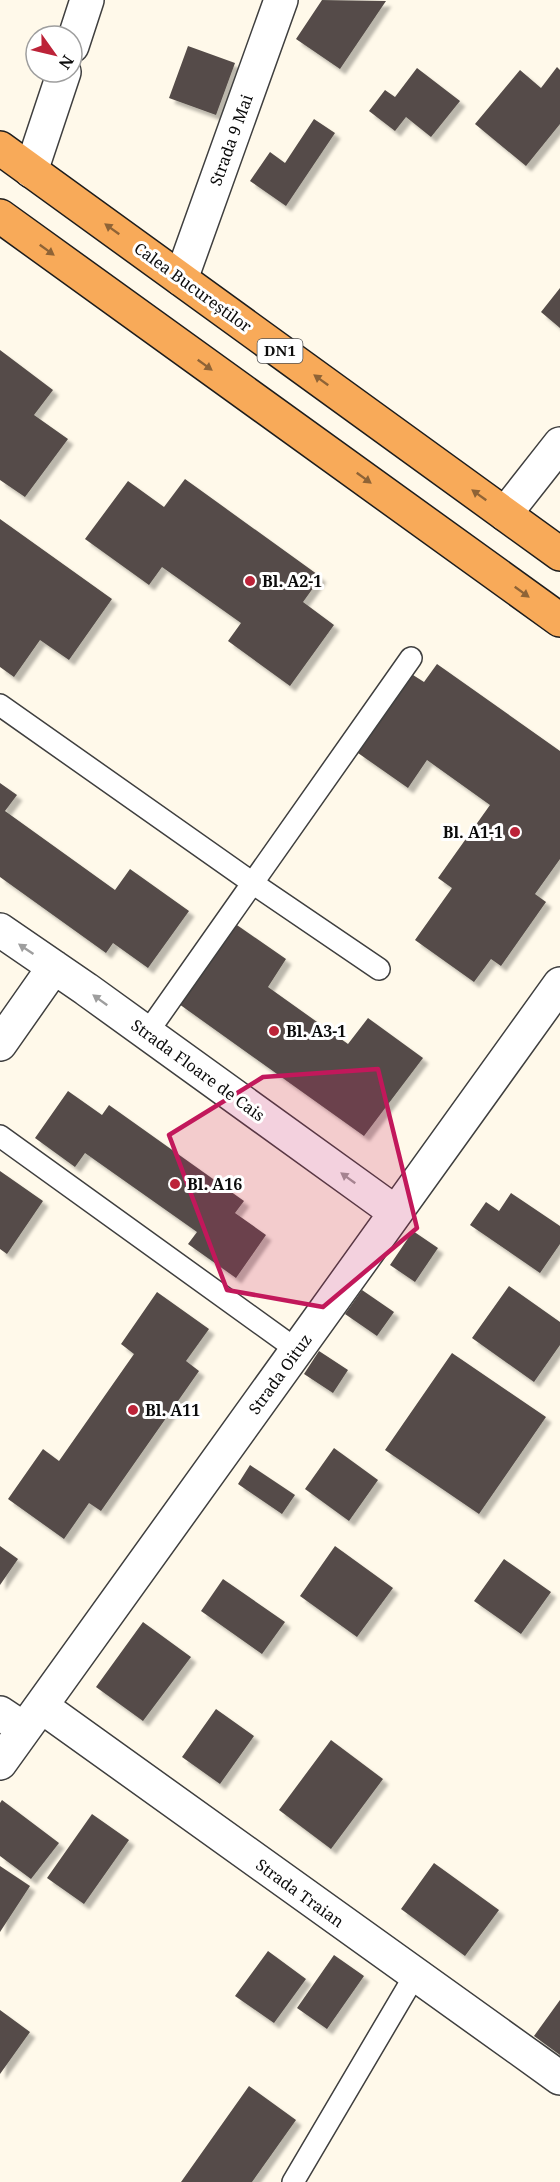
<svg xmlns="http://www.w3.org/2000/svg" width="560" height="2182" font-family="'Noto Serif',serif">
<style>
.building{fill:#544c48;filter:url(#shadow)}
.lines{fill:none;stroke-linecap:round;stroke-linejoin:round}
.service-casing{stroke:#3f3f3f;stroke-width:24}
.minor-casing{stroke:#3f3f3f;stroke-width:36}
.trunk-casing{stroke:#1d1d1d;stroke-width:36}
.service{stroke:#fff;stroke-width:21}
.minor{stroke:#fff;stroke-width:33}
.trunk{stroke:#f8aa59;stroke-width:33}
.oneway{fill:#8e6336}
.oneway2{fill:#9e9e9e}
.marked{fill:#c2185b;fill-opacity:0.2;stroke:#c2185b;stroke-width:4.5;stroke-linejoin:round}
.poi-dot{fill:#bc2338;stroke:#fff;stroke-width:2}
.labels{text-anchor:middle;stroke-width:6;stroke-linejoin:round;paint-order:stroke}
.shield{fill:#fff;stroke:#555;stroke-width:1.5}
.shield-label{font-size:15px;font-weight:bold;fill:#0c0c0c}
.street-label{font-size:16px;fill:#0c0c0c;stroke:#fff}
.poi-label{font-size:16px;font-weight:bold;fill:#0c0c0c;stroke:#fff;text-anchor:start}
</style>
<defs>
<filter id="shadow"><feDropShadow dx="5.5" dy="5.5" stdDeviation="1.5" flood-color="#0004"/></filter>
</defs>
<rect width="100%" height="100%" fill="#fff9ea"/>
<path class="building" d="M322,0l64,1 -46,68 -44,-30z
M188,46l47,17 -19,52 -47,-17z
M557,67l3,3v54l-34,42 -51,-42 45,-54 21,18z
M417,68l43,33 -29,36 -25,-20 -11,14 -26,-20 16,-21 10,7z
M314,119l21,14 -49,73 -36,-25 20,-29 15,11z
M560,288v40l-19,-16z
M0,350l53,40 -19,25 34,24 -43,58 -25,-17z
M185,479l136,98 -18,25 31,23 -44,61 -62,-45 13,-18 -79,-56 -13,18 -64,-46 43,-58 36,26z
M0,519l112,80 -43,61 -29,-20 -26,37 -14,-10z
M437,664l123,87v108l-25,35 11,8 -45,64 -10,-7 -17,23 -59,-42 37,-52 -14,-10 52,-73 -63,-45 -19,28 -50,-35 55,-78 11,7z
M0,783l17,12 -12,16 110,79 15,-21 59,42 -41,57 -35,-25 -7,10 -106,-76z
M234,923l52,36 -18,28 80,57 20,-26 55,40 -59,78 -185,-132z
M68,1091l34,24 7,-10 135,96 -9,12 31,22 -30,43 -48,-34 9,-12 -112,-79 -10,14 -40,-29z
M0,1171l43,30 -36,53 -7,-5z
M511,1193l49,33v18l-20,29 -70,-48 16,-23 13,9z
M413,1231l25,17 -23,34 -25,-17z
M509,1286l51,36v23l-26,37 -62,-44z
M362,1290l32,22 -17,24 -32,-22z
M157,1292l52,37 -23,32 13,10 -98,140 -12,-8 -25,36 -56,-40 35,-50 16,12 75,-107 -13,-10z
M319,1351l29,19 -15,23 -29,-19z
M452,1353l94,64 -67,97 -94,-64z
M334,1448l44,32 -29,41 -44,-32z
M250,1465l45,30 -13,19 -44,-30z
M0,1546l18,13 -18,26z
M335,1546l58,42 -36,49 -57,-41z
M504,1559l47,33 -30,42 -47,-33z
M223,1579l62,43 -23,32 -61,-43z
M143,1622l48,35 -48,64 -47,-34z
M216,1709l38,27 -34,48 -38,-27z
M331,1740l52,39 -52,70 -52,-39z
M2,1800l57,43 -28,36 -31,-23v-53z
M92,1814l37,26 -45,64 -37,-26z
M434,1863l65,47 -34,46 -64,-47z
M0,1866l30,20 -30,46z
M268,1951l38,28 -32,44 -39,-27z
M334,1955l30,21 -37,53 -30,-21z
M560,2000v55l-26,-19z
M0,2010l30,22 -30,42z
M249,2086l47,34 -44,62h-71z"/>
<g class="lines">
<g class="service-casing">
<path id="service" d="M0,705l254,179 125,85
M147,1033l264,-375
M0,1136l297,214
M293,2182l122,-207"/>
</g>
<g class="minor-casing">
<path id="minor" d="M72,46l15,-46
M31,171l33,-99
M181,279l100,-279
M505,514l55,-70
M0,930l86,59 309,223
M0,1044l54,-77
M41,1706l519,372
M0,1713l24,16
M0,1763l560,-779"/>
</g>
<g class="trunk-casing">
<path id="trunk" d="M0,148l560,406
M0,216l560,404"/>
</g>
<use href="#service" class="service"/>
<use href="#minor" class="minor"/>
<use href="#trunk" class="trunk"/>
</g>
<defs><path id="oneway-solid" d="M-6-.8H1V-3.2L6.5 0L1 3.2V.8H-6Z" transform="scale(1.5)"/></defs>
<g class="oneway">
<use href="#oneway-solid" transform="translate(112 229) rotate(-144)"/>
<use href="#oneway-solid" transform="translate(47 250) rotate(36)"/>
<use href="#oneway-solid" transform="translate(205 365) rotate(36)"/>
<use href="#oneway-solid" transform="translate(321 380) rotate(-144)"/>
<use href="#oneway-solid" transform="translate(364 478) rotate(36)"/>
<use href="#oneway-solid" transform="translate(479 495) rotate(-144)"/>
<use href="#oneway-solid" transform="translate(522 592) rotate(36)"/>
</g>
<g class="oneway2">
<use href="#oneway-solid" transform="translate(26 949) rotate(-146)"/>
<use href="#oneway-solid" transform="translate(100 1000) rotate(-144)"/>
<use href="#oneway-solid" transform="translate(348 1178) rotate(-144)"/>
</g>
<path class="marked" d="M378,1069l39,159 -94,79 -96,-17 -58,-155 94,-58z"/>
<g class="poi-dot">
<circle cx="250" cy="581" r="6"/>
<circle cx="515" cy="832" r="6"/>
<circle cx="274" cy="1031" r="6"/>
<circle cx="175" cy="1184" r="6"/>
<circle cx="133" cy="1410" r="6"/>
</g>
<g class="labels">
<rect class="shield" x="257.5" y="339" width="45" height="24" rx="4.5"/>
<g class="shield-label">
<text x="280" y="356">DN1</text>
</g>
<g class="street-label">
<text transform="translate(231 140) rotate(-70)" y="6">Strada 9 Mai</text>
<text transform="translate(193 287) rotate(36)" y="6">Calea Bucureștilor</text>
<text transform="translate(198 1070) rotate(36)" y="6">Strada Floare de Cais</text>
<text transform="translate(280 1374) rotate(-54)" y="6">Strada Oituz</text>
<text transform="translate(300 1893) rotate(36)" y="6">Strada Traian</text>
</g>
<g class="poi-label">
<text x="262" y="587">Bl. A2-1</text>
<text x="503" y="838" text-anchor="end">Bl. A1-1</text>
<text x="286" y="1037">Bl. A3-1</text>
<text x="187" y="1190">Bl. A16</text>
<text x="145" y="1416">Bl. A11</text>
</g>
</g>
<g transform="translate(54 54) rotate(124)"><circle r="28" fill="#ffffff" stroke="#9e9e9e" stroke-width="1.5"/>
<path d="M0-4.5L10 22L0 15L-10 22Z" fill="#bc2338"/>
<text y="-9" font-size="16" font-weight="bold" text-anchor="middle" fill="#0c0c0c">N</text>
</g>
</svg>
